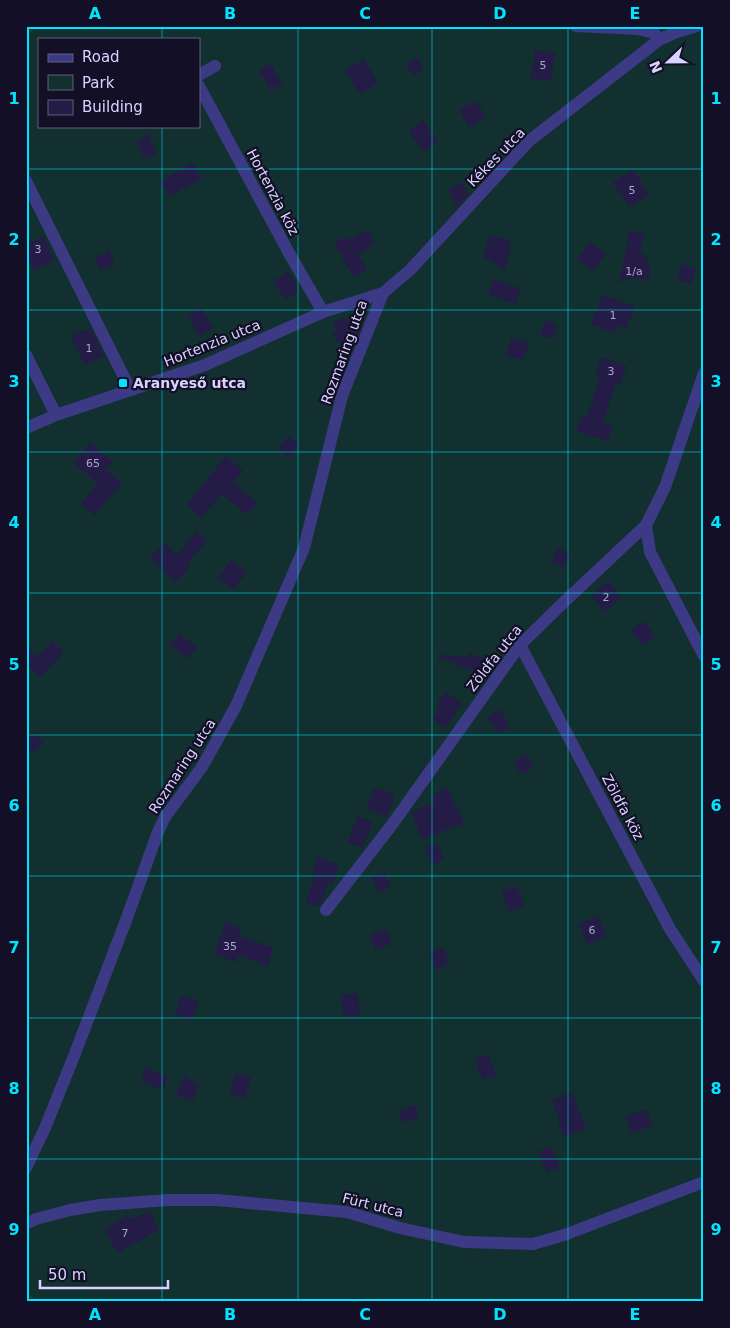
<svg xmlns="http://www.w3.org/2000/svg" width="730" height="1328" font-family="'DejaVu Sans',sans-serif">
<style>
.green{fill:#12302f;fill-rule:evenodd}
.building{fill:#241b47}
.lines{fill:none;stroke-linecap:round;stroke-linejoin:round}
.minor{stroke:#3d3a85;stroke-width:12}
.grid{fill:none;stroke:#00e5ff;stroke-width:1;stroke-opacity:0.55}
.poi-dot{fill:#00e5ff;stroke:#130f26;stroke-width:2}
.labels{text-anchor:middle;stroke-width:4.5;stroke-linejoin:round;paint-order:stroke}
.number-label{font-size:11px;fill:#aca6d1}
.street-label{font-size:14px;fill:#d9d4ff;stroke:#130f26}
.poi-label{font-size:14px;font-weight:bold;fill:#d9d4ff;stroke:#130f26;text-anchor:start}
.neatline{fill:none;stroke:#00e5ff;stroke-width:2}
.grid-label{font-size:16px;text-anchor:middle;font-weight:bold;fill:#00e5ff}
</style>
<rect width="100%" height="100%" fill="#130f26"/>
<path class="green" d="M26,26h678v1276h-678zM39,39h160v87h-160z"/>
<path class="building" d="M535,50l20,3 -4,28 -21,-3z
M417,58l7,11 -10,7 -8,-11z
M364,59l14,24 -19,11 -14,-24z
M271,64l11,20 -12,6 -11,-20z
M476,101l10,17 -17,9 -10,-17z
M423,120l15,21 -14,11 -15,-21z
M148,135l9,18 -12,6 -9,-18z
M193,163l9,16 -33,17 -9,-15z
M633,170l16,25 -20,12 -16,-25z
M461,182l8,12 -12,13 -9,-17z
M368,230l7,14 -17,10 9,15 -13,8 -20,-33 13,-8 2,4z
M630,231l14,3 -4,17 10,12 -1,16 -16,-1 -14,4z
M43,236l11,24 -20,10 -8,-16v-9z
M490,236l21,4 -3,8 3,3 -6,19 -22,-14z
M590,242l16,11 -12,18 -17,-11z
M109,251l6,12 -15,7 -6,-12z
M682,264l14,5 -6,15 -13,-5z
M288,272l12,19 -15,9 -11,-19z
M493,279l28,10 -6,15 -27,-10z
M603,295l32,12 -9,22 -8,-4 -3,8 -24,-9z
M201,308l12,20 -13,8 -12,-20z
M345,317l3,5 3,-3 9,11 -2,4 -17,12 -9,-12 5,-4 -4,-5z
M545,320l13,5 -6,14 -12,-4z
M90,328l14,28 -19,9 -14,-29z
M512,338l17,5 -6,17 -17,-5z
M601,357l26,9 -7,18 -4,-1 -13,40 10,3 -5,15 -32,-10 5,-15 6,2 13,-41 -4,-1z
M289,436l10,8 -10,14 -11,-9z
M90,443l23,19 -7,8 16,13 -27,32 -14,-11 17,-21 -25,-20z
M226,456l17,14 -10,12 24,21 -9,12 -27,-21 -19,24 -15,-13z
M196,532l11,8 -20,24 3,3 -14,15 -26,-24 14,-16 13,13z
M557,548l13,6 -6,14 -13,-6z
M231,560l16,12 -13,17 -16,-11z
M608,581l13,16 -16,15 -14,-16z
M644,621l11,15 -13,9 -11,-15z
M180,634l17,13 -9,12 -18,-13z
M52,641l12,11 -23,25 -15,-13v-17l12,9z
M469,653l19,8 -6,14 -44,-18v-2l30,2z
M445,692l17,11 -16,25 -13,-9 7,-10 -4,-2z
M499,709l11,17 -11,8 -12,-16z
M33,733l10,9 -9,10 -8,-7v-5z
M526,754l8,13 -13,7 -7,-12z
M375,787l20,9 -9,21 -20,-9z
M447,788l17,35 -42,16 -11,-27 24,-10 -3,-7z
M358,816l15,6 -11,26 -15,-6z
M437,843l7,17 -12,5 -7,-18z
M318,857l21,8 -7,19 -4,-2 -5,18 -4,6 -13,-3 8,-26 -2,-1z
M384,872l7,15 -13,6 -7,-16z
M516,886l9,19 -15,7 -9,-20z
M598,916l8,20 -19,8 -8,-20z
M226,922l15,6 -3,7 35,13 -5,18 -30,-11 -2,7 -22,-8z
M386,929l6,14 -16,7 -6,-15z
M443,947l7,16 -14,7 -7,-16z
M358,993l2,22 -17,1 -2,-21z
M182,995l17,7 -8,18 -16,-6z
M488,1054l8,21 -13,5 -9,-21z
M146,1068l22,9 -5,13 -22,-9z
M235,1073l16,4 -6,21 -16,-4z
M184,1076l15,8 -7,17 -16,-7z
M571,1092l15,36 -22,9 -7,-18 2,-1 -7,-18z
M414,1105l5,12 -16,6 -5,-12z
M647,1110l5,16 -21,6 -5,-16z
M551,1146l9,21 -13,5 -9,-20z
M151,1212l7,18 -40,23 -14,-24 24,-14 2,4z"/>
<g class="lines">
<path class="minor" d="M576,26l62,3 16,4 5,7
M199,75l16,-9
M199,86l90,167 34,59
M26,181l104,208
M26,355l30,60
M26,428l30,-13 149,-50 118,-53 60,-19 27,-23 119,-129 130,-101 15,-7 23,-7
M646,525l4,27 54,104
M520,645l150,284 34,52
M326,910l65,-84 129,-181 43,-42 83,-78 19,-38 39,-114
M26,1168l19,-40 29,-72 51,-133 33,-91 7,-15 37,-50 34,-61 68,-158 38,-152 41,-103
M26,1224l10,-5 34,-9 30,-5 68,-5h49l130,12 53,16 64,14 69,2 31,-9 140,-53"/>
</g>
<path class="grid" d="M162,26v13M298,26v1276M432,26v1276M568,26v1276M162,126v1176M26,169h678M26,310h678M26,452h678M26,593h678M26,735h678M26,876h678M26,1018h678M26,1159h678"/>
<rect class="poi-dot" x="118" y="378" width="10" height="10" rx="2.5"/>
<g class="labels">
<g class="number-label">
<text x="543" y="69">5</text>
<text x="632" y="194">5</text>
<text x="38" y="253">3</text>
<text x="634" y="275">1/a</text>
<text x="613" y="319">1</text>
<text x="89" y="352">1</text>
<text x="611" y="375">3</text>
<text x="93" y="467">65</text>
<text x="606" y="601">2</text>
<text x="592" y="934">6</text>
<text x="230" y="950">35</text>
<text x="125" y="1237">7</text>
</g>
<g class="street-label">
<text transform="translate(496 157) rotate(-46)" y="5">Kékes utca</text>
<text transform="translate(273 192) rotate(62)" y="5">Hortenzia köz</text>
<text transform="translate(212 343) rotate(-22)" y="5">Hortenzia utca</text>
<text transform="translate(344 352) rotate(-70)" y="5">Rozmaring utca</text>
<text transform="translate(494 658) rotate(-52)" y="5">Zöldfa utca</text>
<text transform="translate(182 766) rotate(-57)" y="5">Rozmaring utca</text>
<text transform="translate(623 807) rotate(62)" y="5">Zöldfa köz</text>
<text transform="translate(373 1205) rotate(14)" y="5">Fürt utca</text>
</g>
<g class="poi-label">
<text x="133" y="388">Aranyeső utca</text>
</g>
</g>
<rect width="730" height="1328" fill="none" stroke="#130f26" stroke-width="55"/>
<rect x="38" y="38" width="162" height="90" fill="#130f26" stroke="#625e7d"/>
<rect x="48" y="54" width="25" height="8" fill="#3d3a85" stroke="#625e7d"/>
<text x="82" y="62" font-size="15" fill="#d9d4ff">Road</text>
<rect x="48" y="75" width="25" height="15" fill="#12302f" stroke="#625e7d"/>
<text x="82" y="88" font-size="15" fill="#d9d4ff">Park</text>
<rect x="48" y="100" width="25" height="15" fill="#241b47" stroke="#625e7d"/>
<text x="82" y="112" font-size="15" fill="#d9d4ff">Building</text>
<g transform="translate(668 62) rotate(248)" stroke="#130f26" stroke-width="4" paint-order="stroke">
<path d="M0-4L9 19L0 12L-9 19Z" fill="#d9d4ff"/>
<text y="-8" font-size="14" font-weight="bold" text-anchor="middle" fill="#d9d4ff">N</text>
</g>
<path d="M40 1280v8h128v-8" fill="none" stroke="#d9d4ff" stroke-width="2.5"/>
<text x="48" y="1280" font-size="15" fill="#d9d4ff" stroke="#130f26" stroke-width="4" paint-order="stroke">50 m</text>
<rect x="28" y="28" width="674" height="1272" class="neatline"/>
<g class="grid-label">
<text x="95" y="19">A</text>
<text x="230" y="19">B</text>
<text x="365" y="19">C</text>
<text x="500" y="19">D</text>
<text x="635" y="19">E</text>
<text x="14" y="104">1</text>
<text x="716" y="104">1</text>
<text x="14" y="245">2</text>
<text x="716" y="245">2</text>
<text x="14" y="387">3</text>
<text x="716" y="387">3</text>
<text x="14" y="528">4</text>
<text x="716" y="528">4</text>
<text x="14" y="670">5</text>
<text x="716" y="670">5</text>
<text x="14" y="811">6</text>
<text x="716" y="811">6</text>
<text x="14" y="953">7</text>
<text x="716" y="953">7</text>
<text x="14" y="1094">8</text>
<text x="716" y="1094">8</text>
<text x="14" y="1235">9</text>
<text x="716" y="1235">9</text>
<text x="95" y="1320">A</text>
<text x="230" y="1320">B</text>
<text x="365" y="1320">C</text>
<text x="500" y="1320">D</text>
<text x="635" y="1320">E</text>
</g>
</svg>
